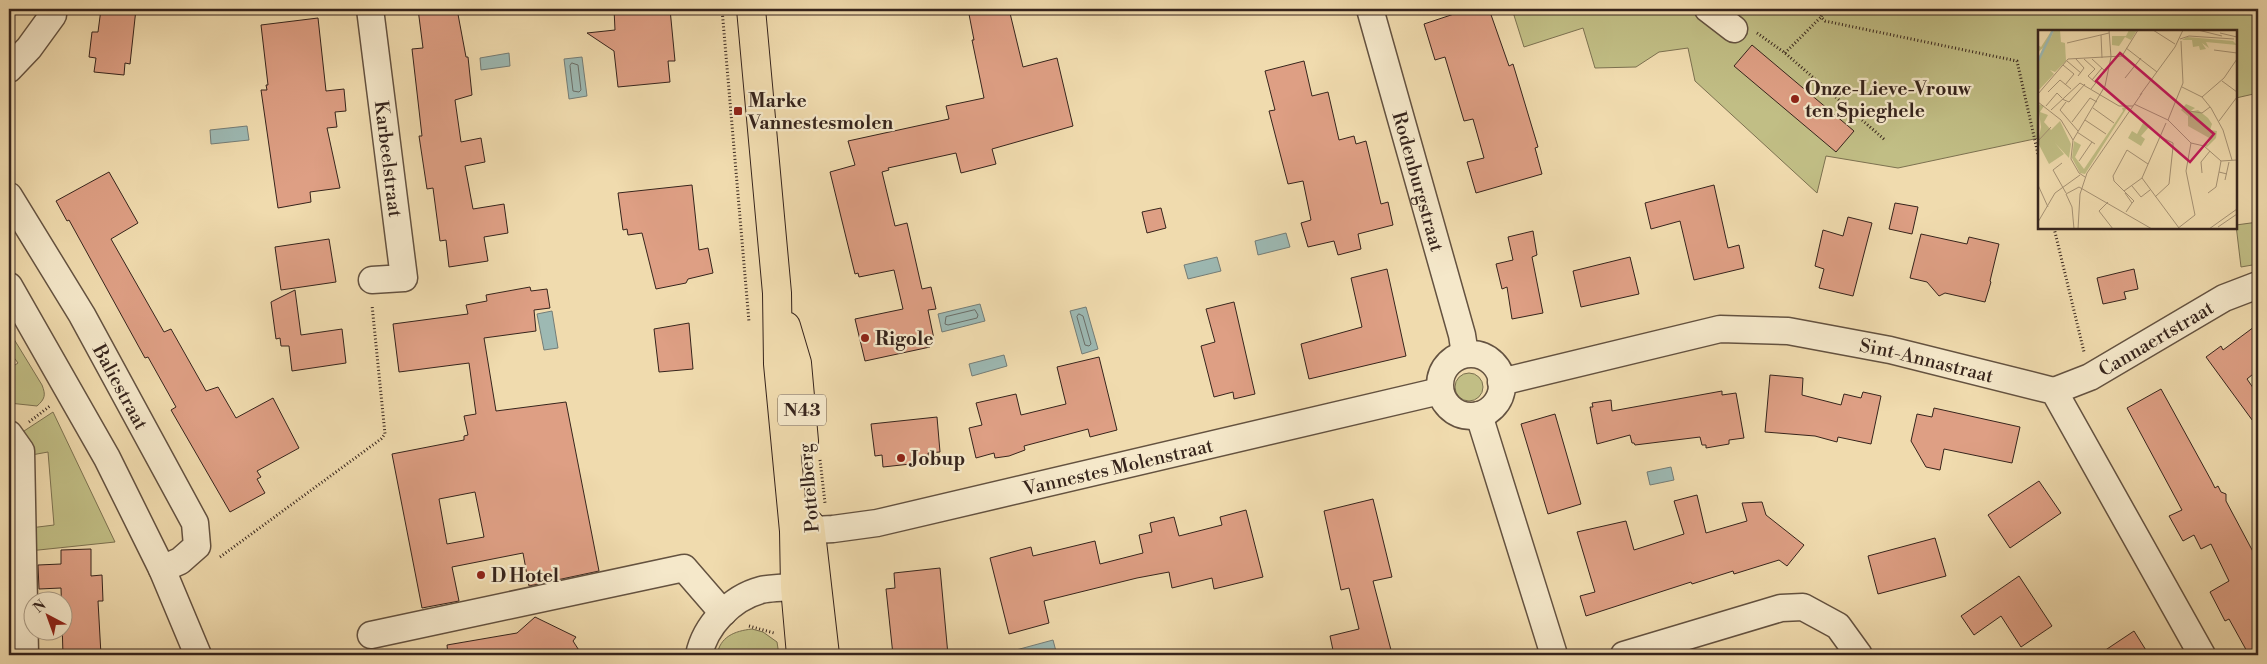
<svg xmlns="http://www.w3.org/2000/svg" width="2267" height="664" font-family="'Libre Bodoni',serif">
<style>
.green{fill:#c1be85;stroke:#7c7150}
.water{fill:#9db9b3;stroke:#747d77}
.lines{fill:none;stroke-linecap:round;stroke-linejoin:round}
.shore{stroke:#6a6e68;stroke-width:1}
.building{fill:#de9f84;stroke:#36241c;fill-rule:evenodd}
.minor-casing{stroke:#645240;stroke-width:29}
.major-casing{stroke:#36241c;stroke-width:30}
.path{stroke:#36241c;stroke-width:3;stroke-dasharray:1 2.5;stroke-linecap:butt}
.minor{stroke:#f5e8ca;stroke-width:26}
.major{stroke:#f0dbae;stroke-width:28}
.poi-dot{fill:#8f2418;stroke:#f5e8ca;stroke-width:2}
.labels{text-anchor:middle;stroke-width:4.5;stroke-linejoin:round;paint-order:stroke}
.shield{fill:#f5e8ca;stroke:#6f5f50;stroke-width:1}
.shield-label{font-size:18px;font-weight:bold;fill:#36241c}
.poi-label{font-size:19px;font-weight:bold;fill:#36241c;stroke:#f5e8ca;text-anchor:start}
.street-label{font-size:19px;fill:#36241c;stroke:#f5e8ca}
.inset-river{fill:none;stroke:#9db9b3;stroke-width:2.5}
.inset-road{fill:none;stroke:#a69274;stroke-width:1}
.view{fill:#c2185b;fill-opacity:0.15;stroke:#c2185b;stroke-width:2.5}
.inset-edge{fill:none;stroke:#36241c;stroke-width:2.5}
</style>
<rect width="100%" height="100%" fill="#f0dbae"/>
<filter id="stains"><feTurbulence type="fractalNoise" baseFrequency=".004" numOctaves="4"/><feColorMatrix values="0 0 0 0 .2 0 0 0 0 .09 0 0 0 0 .02 0 0 0 .5 -.17"/></filter>
<radialGradient id="worn" r=".72"><stop offset=".6" stop-color="#630" stop-opacity="0"/><stop offset="1" stop-color="#630" stop-opacity=".3"/></radialGradient>
<path class="green" d="M1512,9h746v84l-22,5v-67h-196l-1,107 -141,30 -72,-12 -9,37 -122,-112 -7,-33 -29,4 -23,15 -41,1 -12,-40 -59,19z
M2258,222v42l-17,3 -5,-42z
M9,331l33,54c4,10 3,14 -5,21l-28,-3v-41l3,5 6,-4 -9,-12z
M1455 387a14 14 0 1 1 28 0a14 14 0 1 1-28 0Z
M53,412l62,130 -86,9 1,-23 24,-3 -6,-73 -22,4 -2,-25z
M752,629l11,3 14,10 2,13h-62c3,-18 17,-24 35,-26z"/>
<path class="water" d="M509,53l1,13 -29,4 -1,-12z
M582,57l5,39 -18,3 -5,-40z
M247,126l2,14 -38,4 -1,-14z
M1286,233l4,14 -32,8 -3,-14z
M1217,257l4,14 -33,8 -4,-14z
M980,304l5,17 -43,11 -4,-18z
M1086,307l12,42 -16,5 -12,-43z
M552,311l6,37 -14,2 -7,-36z
M1004,355l3,11 -35,10 -3,-12z
M1671,467l3,13 -24,5 -3,-13z
M1053,640l4,15h-39l-2,-5z"/>
<g class="lines">
<path class="shore" d="M572,63l6,2 3,25 -2,2 -6,-1 -3,-25z
M975,310l3,5 -1,3 -29,7 -3,-1 1,-7z
M1079,314l4,2 8,28 -2,2 -4,-1 -8,-28z"/>
</g>
<path class="building" d="M101,9h35l-6,55 -5,-1 -1,12 -30,-3 2,-14 -7,-1 3,-25h6z
M418,9h39l9,48h2l4,38 -17,5 6,42 20,-4 4,24 -20,4 8,43 31,-5 4,29 -24,4 4,24 -39,6 -3,-27 -6,1 -7,-53 -6,1 -8,-53h3l-10,-87 11,-1z
M614,9h56l5,52h-7l2,21 -52,5 -4,-36 -27,-18 28,-3z
M968,9h41l14,58 34,-9 16,68 -81,23 4,15 -35,9 -5,-20 -68,15 1,2 -7,2 13,54 12,-3 15,66 9,-2 5,22 -8,1 6,29 -5,1 1,7 -65,14 -10,-42 48,-10 -9,-39 -35,7 -1,-4 -3,1 -25,-102 25,-7 -7,-24 101,-22 -3,-13 38,-8 -12,-58h2z
M1469,9h20l20,57 4,-2 25,83 -3,1 7,26 -66,19 -9,-31 17,-4 -11,-39 -9,2 -19,-64 -10,3 -11,-36z
M318,18l8,73 18,-2 2,22 -11,1 2,15 -10,1 13,60 -30,4 1,10 -33,6 -17,-118h6l-1,-5h2l-7,-60z
M1752,45l102,86 -18,21 -102,-86z
M1304,61l8,35 16,-4 11,48 15,-4 2,8 10,-3 15,63 7,-2 5,23 -35,9 3,15 -23,6 -4,-14 -26,6 -7,-24 10,-3 -8,-39 -15,3 -19,-73 6,-1 -10,-39z
M109,172l29,51 -27,16 53,93 7,-3 35,62 12,-4 18,31 37,-20 26,50 -42,23 4,6 -4,2 8,14 -35,19 -59,-102 5,-3 -28,-50 -3,1 -76,-138 -2,1 -11,-20z
M692,185l7,65 9,-2 5,25 -25,6 -2,4 -30,6 -14,-56 -14,2 -1,-6 -4,1 -5,-37z
M1714,185l14,63 11,-3 5,23 -50,12 -14,-59 -29,8 -6,-26z
M1895,203l23,4 -6,27 -23,-5z
M1161,208l5,20 -19,5 -5,-21z
M1848,217l24,6 -19,73 -34,-8 5,-19 -9,-3 8,-36 20,6z
M1533,231l4,24 -5,2 11,56 -31,6 -5,-32 -5,2 -6,-25 17,-4 -5,-23z
M1921,234l46,10 2,-7 30,7 -9,37 1,1 -6,20 -40,-9 -6,3 -12,-14 -17,-4z
M329,239l7,43 -55,8 -6,-43z
M1630,257l9,37 -58,13 -8,-36z
M1387,269l19,87 -97,23 -8,-35 61,-17 -11,-49z
M2134,269l4,20 -14,3 2,7 -23,5 -6,-26z
M530,287l1,4 16,-2 3,19 -16,2 2,21 -52,7 12,73 70,-9 33,169 -70,15 -6,-33 -71,14 7,34 -37,7 -30,-154 72,-14v-4l4,-1 -4,-19 12,-2 -7,-51 -70,9 -6,-48 75,-10 -2,-9 21,-4 -1,-6zM475,492l9,45 -37,7 -8,-45z
M295,290l6,45 41,-6 4,34 -54,8 -3,-25h-8l-1,-8 -4,1 -5,-37z
M1234,302l21,92 -21,5 -1,-7 -19,5 -13,-51 14,-4 -9,-33z
M689,323l4,46 -34,3 -5,-43z
M2258,324v46l-11,9 11,16v33l-52,-71 15,-11 2,4z
M1099,357l18,73 -27,7 -2,-8 -64,17 1,4 -16,6 -14,2 -1,-5 -18,5 -7,-30 13,-3 -6,-22 40,-9 5,21 45,-11 -9,-37z
M1770,375l33,3 -1,17 39,10 3,-11 17,4 2,-6 18,4 -10,48 -33,-7 -1,5 -22,-6 -50,-4z
M2161,389l50,91 4,8 3,-2 3,6 5,2v7l32,60v94h-9l-20,-36 -4,2 -15,-29 19,-11 -18,-37 -10,5 -7,-14 -11,6 -14,-25 13,-6 -55,-102z
M1722,391v4l14,-2 8,45 -15,2v4l-23,4v-3h-4l-2,-8 -65,8 -1,-2h-2l-2,-8 -33,9 -7,-37h3l-1,-4 19,-3 1,11z
M1934,408l86,19 -8,36 -68,-14 -4,21 -14,-3 -15,-26 6,-27 15,3z
M1555,414l26,90 -33,10 -27,-90z
M937,417l3,35 -12,1 1,9 -46,5 -1,-12 -7,1 -4,-32z
M2039,481l22,32 -51,35 -22,-33z
M1697,495l9,38 41,-12 -5,-18 20,-1 4,13 38,30 -17,21 -8,-6 -45,14 -1,-3 -41,13 -1,-2 -105,34 -6,-20 15,-4 -18,-60 49,-11 8,29 50,-16 -10,-33z
M1373,499l19,78 -19,4 18,69 -22,5h-35l-4,-19 29,-7 -10,-41 -8,2 -17,-79z
M1246,510l17,67 -49,12 -2,-11 -40,10 -3,-16 -32,6 -93,23 5,22 -40,11 -19,-76 41,-11 2,9 62,-15 5,23 43,-11 -4,-18 13,-3 -2,-9 24,-6 5,19 43,-11 -2,-8z
M1935,538l11,38 -68,18 -10,-38z
M91,549v27l11,-1 1,26h-5l3,54h-38l-2,-67 -22,1 -1,-24 23,-1v-14z
M940,568l8,87h-55l-7,-66 9,-1 -1,-15z
M2019,576l33,50 -31,21 -20,-31 -27,19 -13,-19z
M535,617l41,20 -3,4 9,14h-134l-1,-10 70,-12z
M2134,631l15,24h-51z"/>
<g class="lines">
<g class="minor-casing">
<g id="minor">
<path id="s1" d="M370,9l34,269 -32,2"/>
<path id="s2" d="M1370,9l92,326 3,19"/>
<path d="M1708,9l26,20"/>
<path d="M9,69l20,-21 24,-33v-6"/>
<path id="s3" d="M9,196l73,119 113,208 2,23 -17,15 -18,8"/>
<path d="M9,286l98,172 55,111 36,86"/>
<circle cx="1471" cy="385" r="31"/>
<path id="s4" d="M1501,382l219,-53 68,2 102,19 164,41 148,264"/>
<path id="s5" d="M2054,391l36,-14 134,-79 34,-13"/>
<path d="M1479,415l75,240"/>
<path d="M9,434l12,17 4,204"/>
<path id="s6" d="M794,531l39,-2 44,-6 563,-132"/>
<path d="M371,635l313,-67 39,45"/>
<path d="M699,655c6,-29 32,-57 62,-65 12,-3 40,-3 54,-4"/>
<path d="M1624,655l157,-47 22,-1 35,19 21,29"/>
</g>
</g>
<g class="major-casing">
<path id="major" d="M751,9l26,284 1,71 16,167 1,56 6,68
M786,326l11,37 7,78
M810,524l15,131"/>
</g>
<path class="path" d="M722,9l27,313
M1824,9l-3,8 4,4 192,40 23,102
M1757,33l28,20 100,87
M1785,53l36,-36
M2054,228l30,124
M29,422l21,-16
M820,460l5,43
M220,557l161,-118 4,-5 -13,-129
M749,626l25,7"/>
<use href="#minor" class="minor"/>
<use href="#major" class="major"/>
</g>
<g class="poi-dot">
<circle cx="1795" cy="99" r="5"/>
<rect x="733" y="106" width="10" height="10" rx="2.5"/>
<circle cx="865" cy="338" r="5"/>
<circle cx="901" cy="458" r="5"/>
<circle cx="481" cy="575" r="5"/>
</g>
<g class="labels">
<rect class="shield" x="778" y="394.5" width="48" height="31" rx="4"/>
<g class="shield-label">
<text x="802" y="416">N43</text>
</g>
<g class="poi-label">
<text x="1805" y="95">Onze-Lieve-Vrouw<tspan x="1805" dy="22">ten Spieghele</tspan></text>
<text x="748" y="107">Marke<tspan x="748" dy="22">Vannestesmolen</tspan></text>
<text x="875" y="345">Rigole</text>
<text x="911" y="465">Jobup</text>
<text x="491" y="582">D Hotel</text>
</g>
<g class="street-label">
<text dy="7" stroke="none"><textPath href="#s1" startOffset="151">Karbeelstraat</textPath></text>
<text dy="7" stroke="none"><textPath href="#s2" startOffset="179">Rodenburgstraat</textPath></text>
<text dy="7" stroke="none"><textPath href="#s5" startOffset="115">Cannaertstraat</textPath></text>
<text dy="7" stroke="none"><textPath href="#s4" startOffset="435">Sint-Annastraat</textPath></text>
<text dy="7" stroke="none"><textPath href="#s3" startOffset="221">Baliestraat</textPath></text>
<text dy="7" stroke="none"><textPath href="#s6" startOffset="331">Vannestes Molenstraat</textPath></text>
<text transform="translate(808 488) rotate(-95)" y="7">Pottelberg</text>
</g>
</g>
<g transform="translate(2038 30)">
<rect width="199" height="199" fill="#f0dbae"/>
<path d="M14,0v4l-2,6 4,-10h6l1,12 4,1 1,18 -11,11 -5,-2 4,4 -16,17v-29l5,-11 -5,9 5,-12 -5,4v-7l3,2zM91,0h8l-6,10 -6,-3 -6,9 -7,-1v-9h14zM149,7l46,4 4,4 -31,-3 3,6 -7,-5 4,6 -6,1 -1,-4 -6,1 -1,-7h-10zM0,74l6,2 -4,6 8,3 -4,7 7,8 9,-9 11,23 -2,14 -14,-15 9,11 -15,10 -11,-21 3,-16zM148,74l9,4 -6,4 9,-2 10,8 4,6 -2,6 7,1 -1,7 -9,9 -4,-2 5,-1 3,-5 -23,-13v-10l-7,-6zM90,76l-43,68 -5,-1 -8,-15 2,-17 7,4 -6,12 9,12 39,-58 -1,-3zM105,93l6,4 -8,9 4,3 -4,7 -13,-8 4,-7 5,3z" fill="#c1be85"/>
<path class="inset-river" d="M0,31l15,-31"/>
<path class="inset-road" d="M115,0l22,14M160,0l24,6M182,3l17,4M63,5l1,23M142,9l9,-3 45,3M29,13l42,-10M88,18l31,24M176,20l23,3M38,29l8,9 -6,8M46,29l11,10 -7,7 8,7M29,31l14,12M25,35l11,9 -9,11M87,48l16,-20M54,50l10,-12M184,51l15,11M144,57l20,10 9,11 12,22 9,30M53,59l14,-18 -13,-12M10,62l12,-12 11,9M0,64l30,-35 54,-3 16,-26M102,65l35,-48 8,-17M164,67l22,-19 13,-19M24,69l7,3 16,-18M0,72l23,18 12,20M28,72l-6,8 18,21M96,74l34,16 23,23 -5,28 9,44 -18,14M8,76l11,-13 5,5M55,78l21,15M13,80l29,-27 39,23h14M153,87l-2,-6 13,2 8,-6M47,90l21,14M130,90l15,-37 -2,-42M181,91l18,-24M34,92l18,-24 7,4M39,102l18,12M0,111l13,-14M153,113l13,3 17,15 16,-1M41,131l13,-19M183,131l-2,11 8,2M24,133l-9,7 13,23M164,143l-1,-11 9,-11M47,147l-6,-4 -8,-14 2,-19 32,-54 6,-29 -2,-27M104,148l37,50M187,150l4,-18M0,155l10,22M94,156l9,11 9,-7M86,161l18,-13 24,-55M87,163l7,10 -6,9M170,163l8,-6 3,-15M117,167l14,-13 4,-37v-4l-12,-6M70,172l-9,9 14,18M94,173l2,-2 -20,-20 -1,-5 14,-26 21,14M0,192l17,-29 25,-18M180,197l19,-13M36,199l-2,-22 -6,-13 13,-7 73,42M40,199l2,-35 7,-21 55,-80M171,199l28,-20"/>
<path class="view" d="M82,23l94,81 -24,28 -94,-81z"/>
<rect width="199" height="199" class="inset-edge"/>
</g>
<rect width="2267" height="664" fill="none" stroke="#f0dbae" stroke-width="30"/>
<rect x="10" y="10" width="2247" height="644" fill="none" stroke="#36241c" stroke-width="2.5"/>
<rect x="15" y="15" width="2237" height="634" fill="none" stroke="#36241c"/>
<g transform="translate(48 616) rotate(319)"><circle r="24" fill="#f5e8ca" stroke="#a99a84"/>
<path d="M0-4L9 19L0 12L-9 19Z" fill="#8f2418"/>
<text y="-8" font-size="14" font-weight="bold" text-anchor="middle" fill="#36241c">N</text>
</g>
<rect width="100%" height="100%" filter="url(#stains)"/>
<rect width="100%" height="100%" fill="url(#worn)"/>
</svg>
